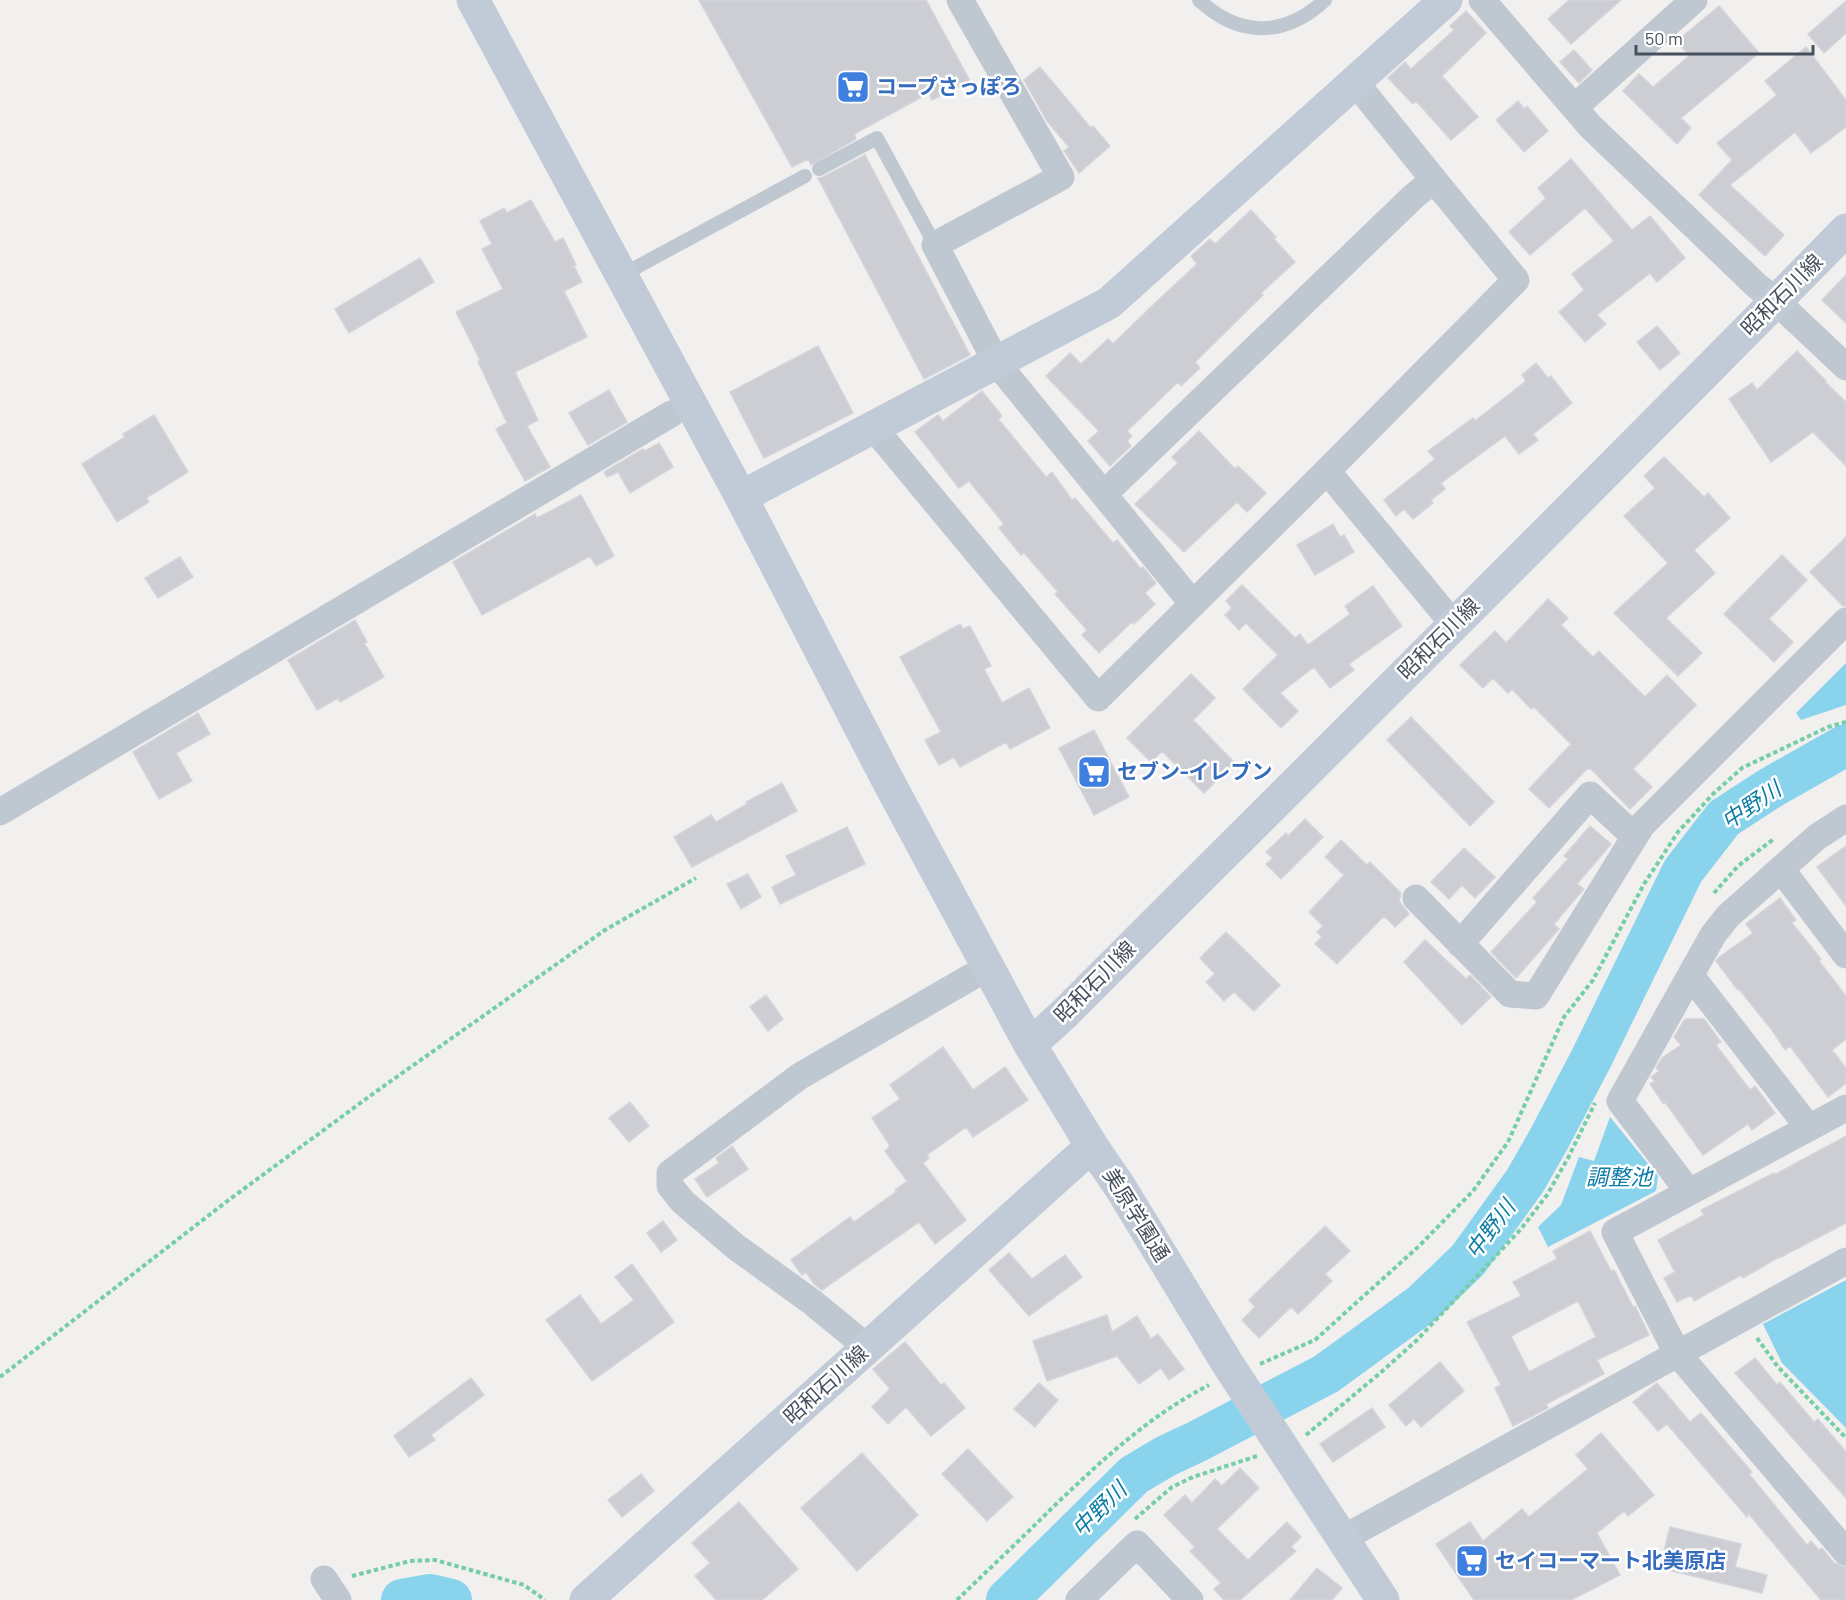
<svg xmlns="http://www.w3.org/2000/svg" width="1846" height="1600" font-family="Barlow,'Noto Sans JP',sans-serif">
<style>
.water{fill:#89d3ed}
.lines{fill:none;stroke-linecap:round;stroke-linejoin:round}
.river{stroke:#89d3ed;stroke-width:42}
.building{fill:#ccced4;stroke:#d3d5db;stroke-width:1.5;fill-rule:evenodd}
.path{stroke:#74cea6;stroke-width:4;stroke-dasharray:4.5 3;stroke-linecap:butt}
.lane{stroke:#bfc8d1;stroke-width:14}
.street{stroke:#bfc8d1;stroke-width:27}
.secondary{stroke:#c1cbd8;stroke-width:33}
.labels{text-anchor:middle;stroke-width:5;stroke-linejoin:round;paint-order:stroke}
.shop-label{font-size:21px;font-weight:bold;fill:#366cbe;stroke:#fff;text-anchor:start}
.street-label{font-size:21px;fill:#47515d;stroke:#fff}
.water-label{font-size:22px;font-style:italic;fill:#0b7ca4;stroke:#fff}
</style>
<rect width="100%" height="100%" fill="#f2efef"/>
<path class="water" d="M1846,663v42l-45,15 -5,-7z
M1610,1117l48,59 -2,15 -108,56 -10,-20 23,-22 18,-48 15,4z
M1846,1280v148l-64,-65 -19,-39z"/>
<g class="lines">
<path class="river" d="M402,1600l28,-5 21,5
M1007,1600l127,-125 32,-19 30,-14 130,-68 96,-70 46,-44 57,-79 24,-42 42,-80 92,-188 41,-53 48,-31 74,-42"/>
</g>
<path class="building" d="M699,0h227l44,81 -38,19 -3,-7 -75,41 2,5 -45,26 -3,-6 -16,8z
M1569,0h52l-50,44 -23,-25z
M1846,1v32l-22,20 -16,-19z
M1719,6l40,47 -78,65 10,10 -14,16 -54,-53 16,-17 14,13 36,-31 -12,-15z
M1466,11l20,22 -44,43 36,41 -27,23 -35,-39 -3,3 -25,-26 17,-16 6,7 43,-39 -4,-4z
M1806,47l40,53v27l-35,26 -16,-21 -65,53 54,50 -19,21 -66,-61 33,-35 -15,-17 60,-48 -12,-14z
M1574,50l18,20 -13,13 -19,-21z
M1040,67l51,61 2,-2 17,20 -31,27 -15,-22 5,-4 -22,-26 -23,-41z
M1518,101l6,8 3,-3 21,25 -24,21 -28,-32z
M865,155l105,200 -46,24 -106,-201 5,-1z
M1571,159l61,71 18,-14 35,42 -28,24 -7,-9 -53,42 9,9 -21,18 -26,-30 25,-22 -12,-16 42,-33 -29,-33 -55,47 -21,-23 37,-34 -8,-10z
M531,200l24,42 8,-4 13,27 -2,1 8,16 -18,9 23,46 -72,35 23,48 -11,6 23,41 -25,14 -29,-52 11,-6 -29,-61 2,-2 -24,-48 47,-23 -21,-40 10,-5 -12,-23 24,-13 3,5z
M1251,210l25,27 -2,2 21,23 -34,31 2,2 -68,67 5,6 -19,18 -3,-4 -51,49 5,5 -5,5 4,5 -21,20 -22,-25 11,-10 -53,-55 24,-23 11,11 27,-25 5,5 41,-40 43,-40 -6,-8 19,-17 5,5z
M420,258l14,24 -85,51 -14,-24z
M1846,275v48l-24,-23z
M1657,326l23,27 -20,17 -23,-28z
M818,346l35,67 -89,45 -34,-66z
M1797,351l29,30 -1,1 21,20v64l-33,-34 -42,30 -42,-63 23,-16 5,7z
M1536,363l12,15 3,-2 21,27 -39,31 5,6 -19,14 -14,-18 -64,47 4,6 -14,11 2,3 -20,16 -9,-10 -8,7 -12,-16 51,-41 -7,-8 45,-33 2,3 51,-40 -4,-6z
M609,390l18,32 -39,23 -19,-32z
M982,391l20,25 -4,3 48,58 6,-5 20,28 3,-2 38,45 4,-3 24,29 2,-2 13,16 -11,10 10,11 -21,20 -2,-2 -33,31 -17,-18 5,-5 -32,-36 3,-2 -34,-39 -3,2 -22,-27 5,-4 -35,-43 -10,7 -44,-56 23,-17 5,6z
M154,415l34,57 -42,26 3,4 -32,20 -35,-58 43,-27 -2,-3z
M1199,431l36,38 3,-3 28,27 -19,19 -10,-10 -53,50 -49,-48 43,-41 -6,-6z
M659,443l14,24 -43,26 -12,-21 -11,5 -3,-5 39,-23 2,2z
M1664,457l40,40 4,-4 22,25 -36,32 21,23 -49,45 36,35 -24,23 -64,-63 54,-50 -44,-47 31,-28 -11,-12z
M581,495l33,61 -18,10 -6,-10 -108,59 -29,-53 82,-48 2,4z
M1333,524l7,13 4,-2 10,17 -39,23 -18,-30z
M1846,537v69h-3l-33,-34z
M1782,555l25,25 -38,39 24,23 -19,20 -50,-48z
M180,557l13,20 -35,21 -13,-20z
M1242,585l53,53 5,-4 8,11 42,-31 -5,-8 28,-20 29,40 -53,38 5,6 -24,18 -16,-21 -34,26 18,18 -17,17 -38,-39 35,-34 -32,-32 -7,7 -14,-15 7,-7 -6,-7z
M1548,599l20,19 -7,7 32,32 6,-6 46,46 22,-22 29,30 -63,64 19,18 -22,22 -39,-40h-4l-38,39 -20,-19 42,-45 -37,-37 -3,2 -19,-20 -4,4 -15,-15 -10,10 -23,-23 35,-34 11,12z
M355,620l12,22 -3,1 20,34 -44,25 -2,-4 -21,12 -29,-50z
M960,624l3,5 7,-3 21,40 -7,3 18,34 27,-15 21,40 -40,21 -4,-7 -46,25 -6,-10 -15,8 -14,-25 16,-8 -41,-75z
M1191,674l24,24 -22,22 42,43 -31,30 -42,-42 -11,11 -24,-24z
M198,713l12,21 -34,19 16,28 -33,18 -26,-47z
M1411,717l83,85 -24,24 -83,-86z
M1094,730l35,67 -35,18 -35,-67z
M782,783l15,28 -105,56 -18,-30 37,-22 5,7 31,-18 -1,-2z
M1305,819l18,18 -42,42 -15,-15 7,-6 -7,-6 20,-19 2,3z
M1590,826l21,18 -34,40 7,5 -30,35 5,5 -43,49 -25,-26 46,-50 -4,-4 35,-39 -4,-3z
M847,827l18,37 -85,40 -8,-17 24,-12 -10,-19z
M1341,840l26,25 3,-3 31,31 -2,8 10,13 -14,13 -11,-11 -47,48 -22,-20 7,-7 -5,-5 6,-6 -14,-14 35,-37 -19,-18z
M1846,846v60l-29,-39z
M1464,848l31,29 -20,21 -13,-13 -13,14 -18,-17z
M748,874l13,23 -20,12 -14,-25z
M1780,898l16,22 -4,3 29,36 -2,2 27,35v43l-14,11 14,18v15l-18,14 -38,-51 -5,4 -13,-20 -34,-42 -1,1 -21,-28 2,-3 35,-25 -7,-9z
M1226,932l54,53 -26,26 -20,-19 -10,9 -18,-19 9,-8 -15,-16z
M1425,940l41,39 4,-4 21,22 -29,28 -58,-63z
M766,995l17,24 -15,12 -18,-24z
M1685,1019h19l17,23 -5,3 34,45 5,-4 20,27 -23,17 -4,-6 -45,31 -38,-53 -2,1 -13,-19 5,-3 -4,-4 8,-6 -3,-3 6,-10 19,-13 -7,-8z
M943,1047l30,43 32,-23 23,33 -55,37 -7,-10 -39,28 2,3 -6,5 43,57 -31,24 -16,-22 -97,68 -8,-6 -8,-12 -4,3 -11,-15 59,-43 4,5 43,-31 -2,-1 12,-9 -22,-30 5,-5 -18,-28 28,-19 -10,-14z
M630,1102l19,24 -20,16 -20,-24z
M1846,1136v87l-65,34v-1l-38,22 -2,-3 -47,26 -3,-6 -14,7 -13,-24 11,-6 -17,-32 46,-25 -3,-5 73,-37v2z
M732,1146l16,23 -41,28 -12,-18 24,-16 -3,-5z
M663,1221l14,19 -16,12 -14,-19z
M1325,1226l25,25 -25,23 7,7 -34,33 -7,-7 -32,31 -17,-18 13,-13 -6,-7z
M1590,1231l21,40 3,-1 19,37 2,-1 14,29 -52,25 7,14 -58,30 2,4 -35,18 -18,-38 6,-3 -34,-63 54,-26 -8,-14 44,-23 -4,-8zM1578,1301l18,36 -67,35 -18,-36z
M1009,1253l23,26 33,-24 17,22 -53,39 -40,-46z
M632,1264l42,58 -82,59 -46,-61 34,-25 21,29 33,-24 -19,-23z
M1107,1315l5,17 25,-16 14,23 7,-5 26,35 -15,11 -8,-12 -22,16 -22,-28 -70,25 -14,-40z
M905,1342l36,43 3,-2 21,25 -34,28 -25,-29 -18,17 -16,-17 18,-18 -17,-20z
M1755,1358l22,27 3,-3 34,40 4,-3 28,33v46l-111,-125z
M1440,1362l24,29 -43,36 -7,-8 -8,7 -17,-21z
M471,1378l13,17 -53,40 4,5 -26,17 -15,-21z
M1039,1383l19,17 -23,27 -21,-18z
M1657,1383l33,39 11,-9 51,59 -3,2 58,71 4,-4 8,9 3,-2 12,15 12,4v33h-25l-73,-87 -1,4 -80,-93 -9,7 -25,-29z
M1372,1408l13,19 -52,35 -13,-18z
M1601,1433l53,62 -26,21 -4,-5 -27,22 23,42 -49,25h-97l-38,-56 34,-22 13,19 39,-32 7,8 59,-48 -12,-14z
M968,1449l45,48 -26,24 -45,-47z
M862,1453l56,62 -61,56 -56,-63z
M1240,1468l19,20 -42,41 31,31 39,-38 14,15 -10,10 5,4 -56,49h-16l-10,-11 7,-6 -31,-32 5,-4 -31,-32 21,-20 7,8 23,-24 7,7z
M641,1474l13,17 -32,26 -14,-17z
M739,1502l59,67 -36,31h-46l-21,-24 15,-13 -18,-20z
M1670,1527l71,17 -6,23 32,8 -5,18 -102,-25z
M1317,1568l25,20 -10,12h-42z"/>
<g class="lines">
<path class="path" d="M1714,893l24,-27 37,-28
M1757,1338l21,29 68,71
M1260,1364l55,-24 103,-93 55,-56 35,-49 56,-125 29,-37 51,-96 34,-52 35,-38 29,-26 86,-41 18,-5
M0,1377l226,-175 148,-109 231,-163 91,-52
M1306,1435l73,-61 38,-34 104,-111 26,-34 21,-37 27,-55
M1135,1519l37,-32 21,-10 64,-21
M352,1576l58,-15 25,-1 89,25 21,15
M957,1600c31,-30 63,-60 93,-90 49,-47 97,-93 159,-125"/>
<path class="lane" d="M1199,0c41,38 86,37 126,0
M819,169l58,-31 58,107
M622,275l183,-99"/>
<path class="street" d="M960,0l101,177 -126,68 61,117 197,242
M1482,0l108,126 167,160 19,15 70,66
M1575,107l119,-107
M873,427l225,271 229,-227 128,155
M1327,471l189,-191 -82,-100
M1104,494l310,-298 20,-16 -79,-98
M0,812l671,-398
M1781,869l65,86
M1416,898l94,96 26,2 106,-171 204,-204
M1460,944l130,-149 44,41
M1691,976l118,152
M1846,1108l-231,124 62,121 169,199
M1688,1191l-68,-90 93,-166 15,-19 89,-79 29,-19
M868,1348l-56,-46 -76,-55 -53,-45 -13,-16v-13l130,-97 171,-99
M1342,1539l504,-278
M324,1579l14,21
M1079,1600l58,-56 53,56"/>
<path class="secondary" d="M473,0l268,497 146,282 143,266 62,101 28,41 109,179 154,234
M741,497l368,-194 337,-303
M1030,1045l35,-32c261,-261 523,-520 781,-783
M586,1600l506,-454"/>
</g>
<defs>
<g id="supermarket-square" transform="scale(1.725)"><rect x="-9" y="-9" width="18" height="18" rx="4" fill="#3f7fe0" stroke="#fff"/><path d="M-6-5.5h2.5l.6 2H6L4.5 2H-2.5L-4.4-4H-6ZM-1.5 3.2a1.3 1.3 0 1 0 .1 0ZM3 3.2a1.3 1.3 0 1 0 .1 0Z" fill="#fff"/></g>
</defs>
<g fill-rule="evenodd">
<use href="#supermarket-square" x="853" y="87"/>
<use href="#supermarket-square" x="1094" y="772"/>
<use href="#supermarket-square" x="1472" y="1561"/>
</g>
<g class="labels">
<g class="shop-label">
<text x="876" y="94">コープさっぽろ</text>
<text x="1117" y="779">セブン-イレブン</text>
<text x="1495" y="1568">セイコーマート北美原店</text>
</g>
<g class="street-label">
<text transform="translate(1782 295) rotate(-45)" y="7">昭和石川線</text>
<text transform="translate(1439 639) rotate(-45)" y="7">昭和石川線</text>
<text transform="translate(1095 982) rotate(-45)" y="7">昭和石川線</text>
<text transform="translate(1136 1215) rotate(58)" y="7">美原学園通</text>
<text transform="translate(826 1385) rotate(-42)" y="7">昭和石川線</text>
</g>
<g class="water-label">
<text transform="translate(1751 805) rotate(-34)" y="8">中野川</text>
<text x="1619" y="1185">調整池</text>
<text transform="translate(1490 1229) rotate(-53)" y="8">中野川</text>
<text transform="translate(1099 1509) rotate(-45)" y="8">中野川</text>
</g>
</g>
<path d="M1636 45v9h177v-9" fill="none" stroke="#47515d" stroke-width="3"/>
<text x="1645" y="45" font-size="18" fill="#47515d" stroke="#ffffff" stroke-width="4.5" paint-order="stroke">50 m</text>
</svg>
